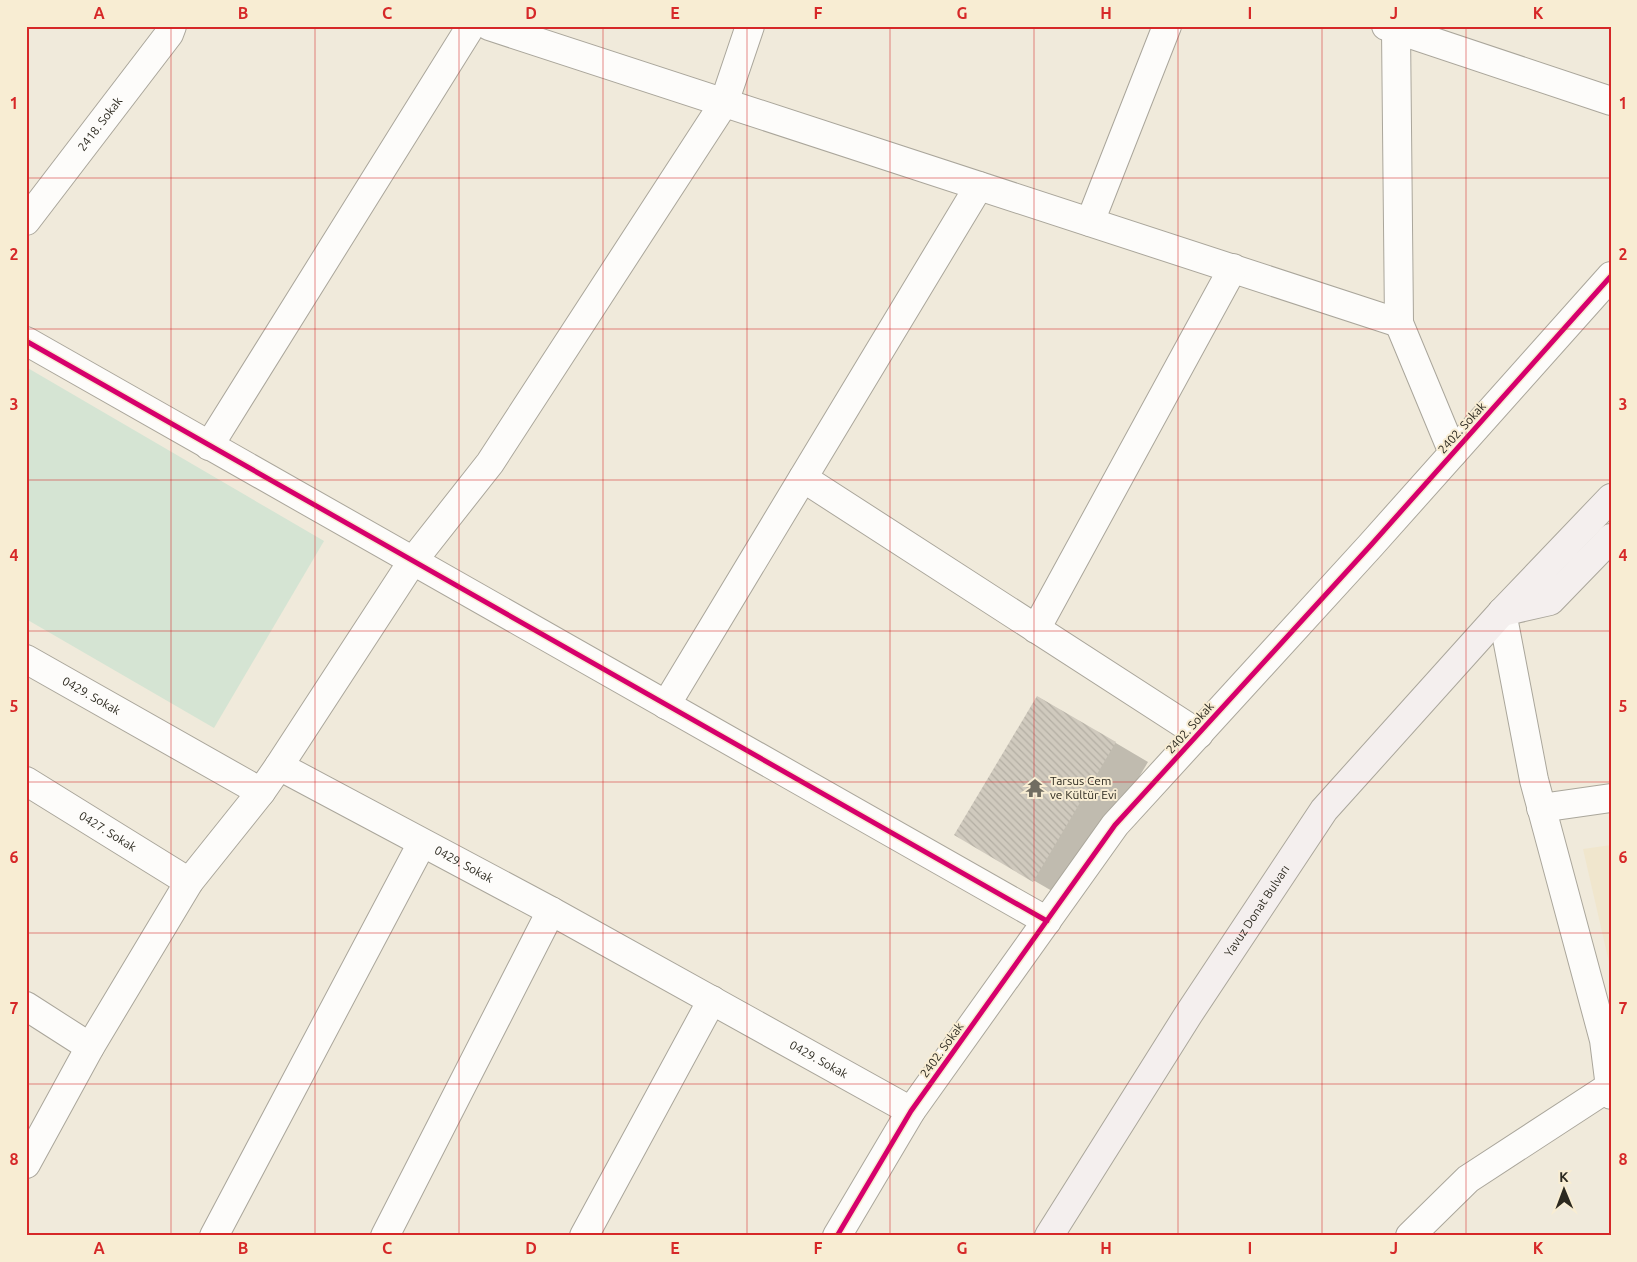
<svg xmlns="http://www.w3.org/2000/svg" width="1637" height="1262" font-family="Ubuntu,sans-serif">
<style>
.built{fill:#f0e6cd}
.green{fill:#d5e4d3}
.shadow{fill:#0003}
.building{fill:url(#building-back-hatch)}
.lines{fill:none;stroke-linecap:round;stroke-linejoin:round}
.street-casing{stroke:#aaa69b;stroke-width:30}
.secondary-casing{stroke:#aaa69b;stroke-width:30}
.street{stroke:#fdfcfa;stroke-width:28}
.secondary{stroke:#f4efee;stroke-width:28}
.cycleway-casing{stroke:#f8edd3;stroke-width:8}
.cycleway{stroke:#d6006c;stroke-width:5}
.grid{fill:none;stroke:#d62828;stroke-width:1;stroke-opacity:0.55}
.labels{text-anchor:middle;stroke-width:4;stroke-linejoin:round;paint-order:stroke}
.street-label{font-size:12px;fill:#2c291f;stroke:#f8edd3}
.poi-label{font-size:12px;fill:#2c291f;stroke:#f8edd3;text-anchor:start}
.neatline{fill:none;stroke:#d62828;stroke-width:2}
.grid-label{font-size:16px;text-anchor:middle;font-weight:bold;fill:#d62828}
</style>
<defs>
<pattern id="building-back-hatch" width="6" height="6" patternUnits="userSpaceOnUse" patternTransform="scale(1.25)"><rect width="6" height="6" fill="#d0cabe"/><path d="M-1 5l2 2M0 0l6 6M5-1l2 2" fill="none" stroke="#b3aea3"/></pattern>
</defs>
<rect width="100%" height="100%" fill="#f0eadb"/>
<path class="built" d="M1611,845v126l-28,-122z"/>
<path class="green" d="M26,367l298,174 -110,187 -188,-109z"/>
<path class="shadow" d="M1038,697l110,65 -82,137 -33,-19z"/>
<path class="building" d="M1037,696l79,46 -83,140 -79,-47z"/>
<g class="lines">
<g class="street-casing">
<g id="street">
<path d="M489,26l910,297"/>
<path d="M1386,26l225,75"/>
<path d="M1396,30l3,293 54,130"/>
<path id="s1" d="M26,221l143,-187 3,-8"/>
<path d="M1090,222l77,-196"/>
<path d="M26,341l1021,580"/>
<path d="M209,446l262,-420"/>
<path d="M803,478l396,256"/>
<path d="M1502,612l32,168 70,260 7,55"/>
<path d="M1036,629l197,-361"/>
<path id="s2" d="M26,659l235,133 18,-26 272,145 360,200"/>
<path d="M666,705l313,-519"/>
<path d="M279,766l133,-204 78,-99 234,-360 26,-77"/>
<path id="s3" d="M26,781l163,101"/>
<path d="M1541,808l70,-10"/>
<path d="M26,1006l64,41"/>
<path d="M26,1164l64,-117 99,-165 72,-90"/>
<path d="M214,1236l208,-393"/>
<path d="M385,1236l166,-325"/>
<path d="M584,1236l128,-236"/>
<path d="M837,1236l74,-125 204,-286 256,-280 240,-269"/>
<path d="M1410,1236l58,-57 141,-92"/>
</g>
</g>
<g class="secondary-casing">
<g id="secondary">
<path d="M1502,612l48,-11 61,-63"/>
<path id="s4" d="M1049,1236l139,-221 136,-205 178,-198 109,-114"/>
</g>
</g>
<use href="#street" class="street"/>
<use href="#secondary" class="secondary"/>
<g class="cycleway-casing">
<path id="cycleway" d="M26,341l1021,580
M837,1236l74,-125 204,-286 256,-280 240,-269"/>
</g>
<use href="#cycleway" class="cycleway"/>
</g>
<path class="grid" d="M171,26v1210M315,26v1210M459,26v1210M603,26v1210M747,26v1210M890,26v1210M1034,26v1210M1178,26v1210M1322,26v1210M1466,26v1210M26,178h1585M26,329h1585M26,480h1585M26,631h1585M26,782h1585M26,933h1585M26,1084h1585"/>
<defs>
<g id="temple-bare" transform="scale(1.5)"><path d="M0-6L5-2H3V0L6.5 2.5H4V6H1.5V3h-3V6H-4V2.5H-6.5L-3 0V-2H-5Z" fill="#716d61" stroke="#f8edd3" stroke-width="2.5" paint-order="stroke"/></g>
</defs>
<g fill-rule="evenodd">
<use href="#temple-bare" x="1035" y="788"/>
</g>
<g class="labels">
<g class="street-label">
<text dy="4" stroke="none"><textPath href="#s1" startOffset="122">2418. Sokak</textPath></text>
<text transform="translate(1462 428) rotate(-48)" y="4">2402. Sokak</text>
<text dy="4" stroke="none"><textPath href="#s2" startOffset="75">0429. Sokak</textPath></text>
<text transform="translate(1190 728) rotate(-48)" y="4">2402. Sokak</text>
<text dy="4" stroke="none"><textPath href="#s3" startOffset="96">0427. Sokak</textPath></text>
<text dy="4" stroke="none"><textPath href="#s2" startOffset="511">0429. Sokak</textPath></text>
<text dy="4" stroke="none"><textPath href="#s4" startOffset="386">Yavuz Donat Bulvarı</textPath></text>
<text transform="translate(942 1050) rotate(-54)" y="4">2402. Sokak</text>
<text dy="4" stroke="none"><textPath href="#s2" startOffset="916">0429. Sokak</textPath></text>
</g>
<g class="poi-label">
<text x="1050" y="785">Tarsus Cem<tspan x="1050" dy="14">ve Kültür Evi</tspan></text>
</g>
</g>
<rect width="1637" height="1262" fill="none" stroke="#f8edd3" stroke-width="55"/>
<g transform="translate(1564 1190) rotate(359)" stroke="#f8edd3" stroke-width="4" paint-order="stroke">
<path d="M0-4L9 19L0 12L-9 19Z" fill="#2c291f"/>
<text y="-8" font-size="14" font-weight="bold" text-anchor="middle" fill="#2c291f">K</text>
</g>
<rect x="28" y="28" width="1582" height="1206" class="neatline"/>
<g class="grid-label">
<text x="99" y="19">A</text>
<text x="243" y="19">B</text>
<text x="387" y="19">C</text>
<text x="531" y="19">D</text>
<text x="675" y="19">E</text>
<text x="818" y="19">F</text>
<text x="962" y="19">G</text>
<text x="1106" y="19">H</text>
<text x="1250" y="19">I</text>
<text x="1394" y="19">J</text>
<text x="1538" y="19">K</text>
<text x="14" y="109">1</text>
<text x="1623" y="109">1</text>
<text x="14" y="260">2</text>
<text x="1623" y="260">2</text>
<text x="14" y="410">3</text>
<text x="1623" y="410">3</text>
<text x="14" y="561">4</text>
<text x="1623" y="561">4</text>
<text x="14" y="712">5</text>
<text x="1623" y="712">5</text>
<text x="14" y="863">6</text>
<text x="1623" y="863">6</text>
<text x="14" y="1014">7</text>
<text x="1623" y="1014">7</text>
<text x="14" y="1165">8</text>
<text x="1623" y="1165">8</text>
<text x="99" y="1254">A</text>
<text x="243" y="1254">B</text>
<text x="387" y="1254">C</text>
<text x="531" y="1254">D</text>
<text x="675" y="1254">E</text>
<text x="818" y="1254">F</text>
<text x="962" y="1254">G</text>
<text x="1106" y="1254">H</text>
<text x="1250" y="1254">I</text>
<text x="1394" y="1254">J</text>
<text x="1538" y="1254">K</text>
</g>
</svg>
